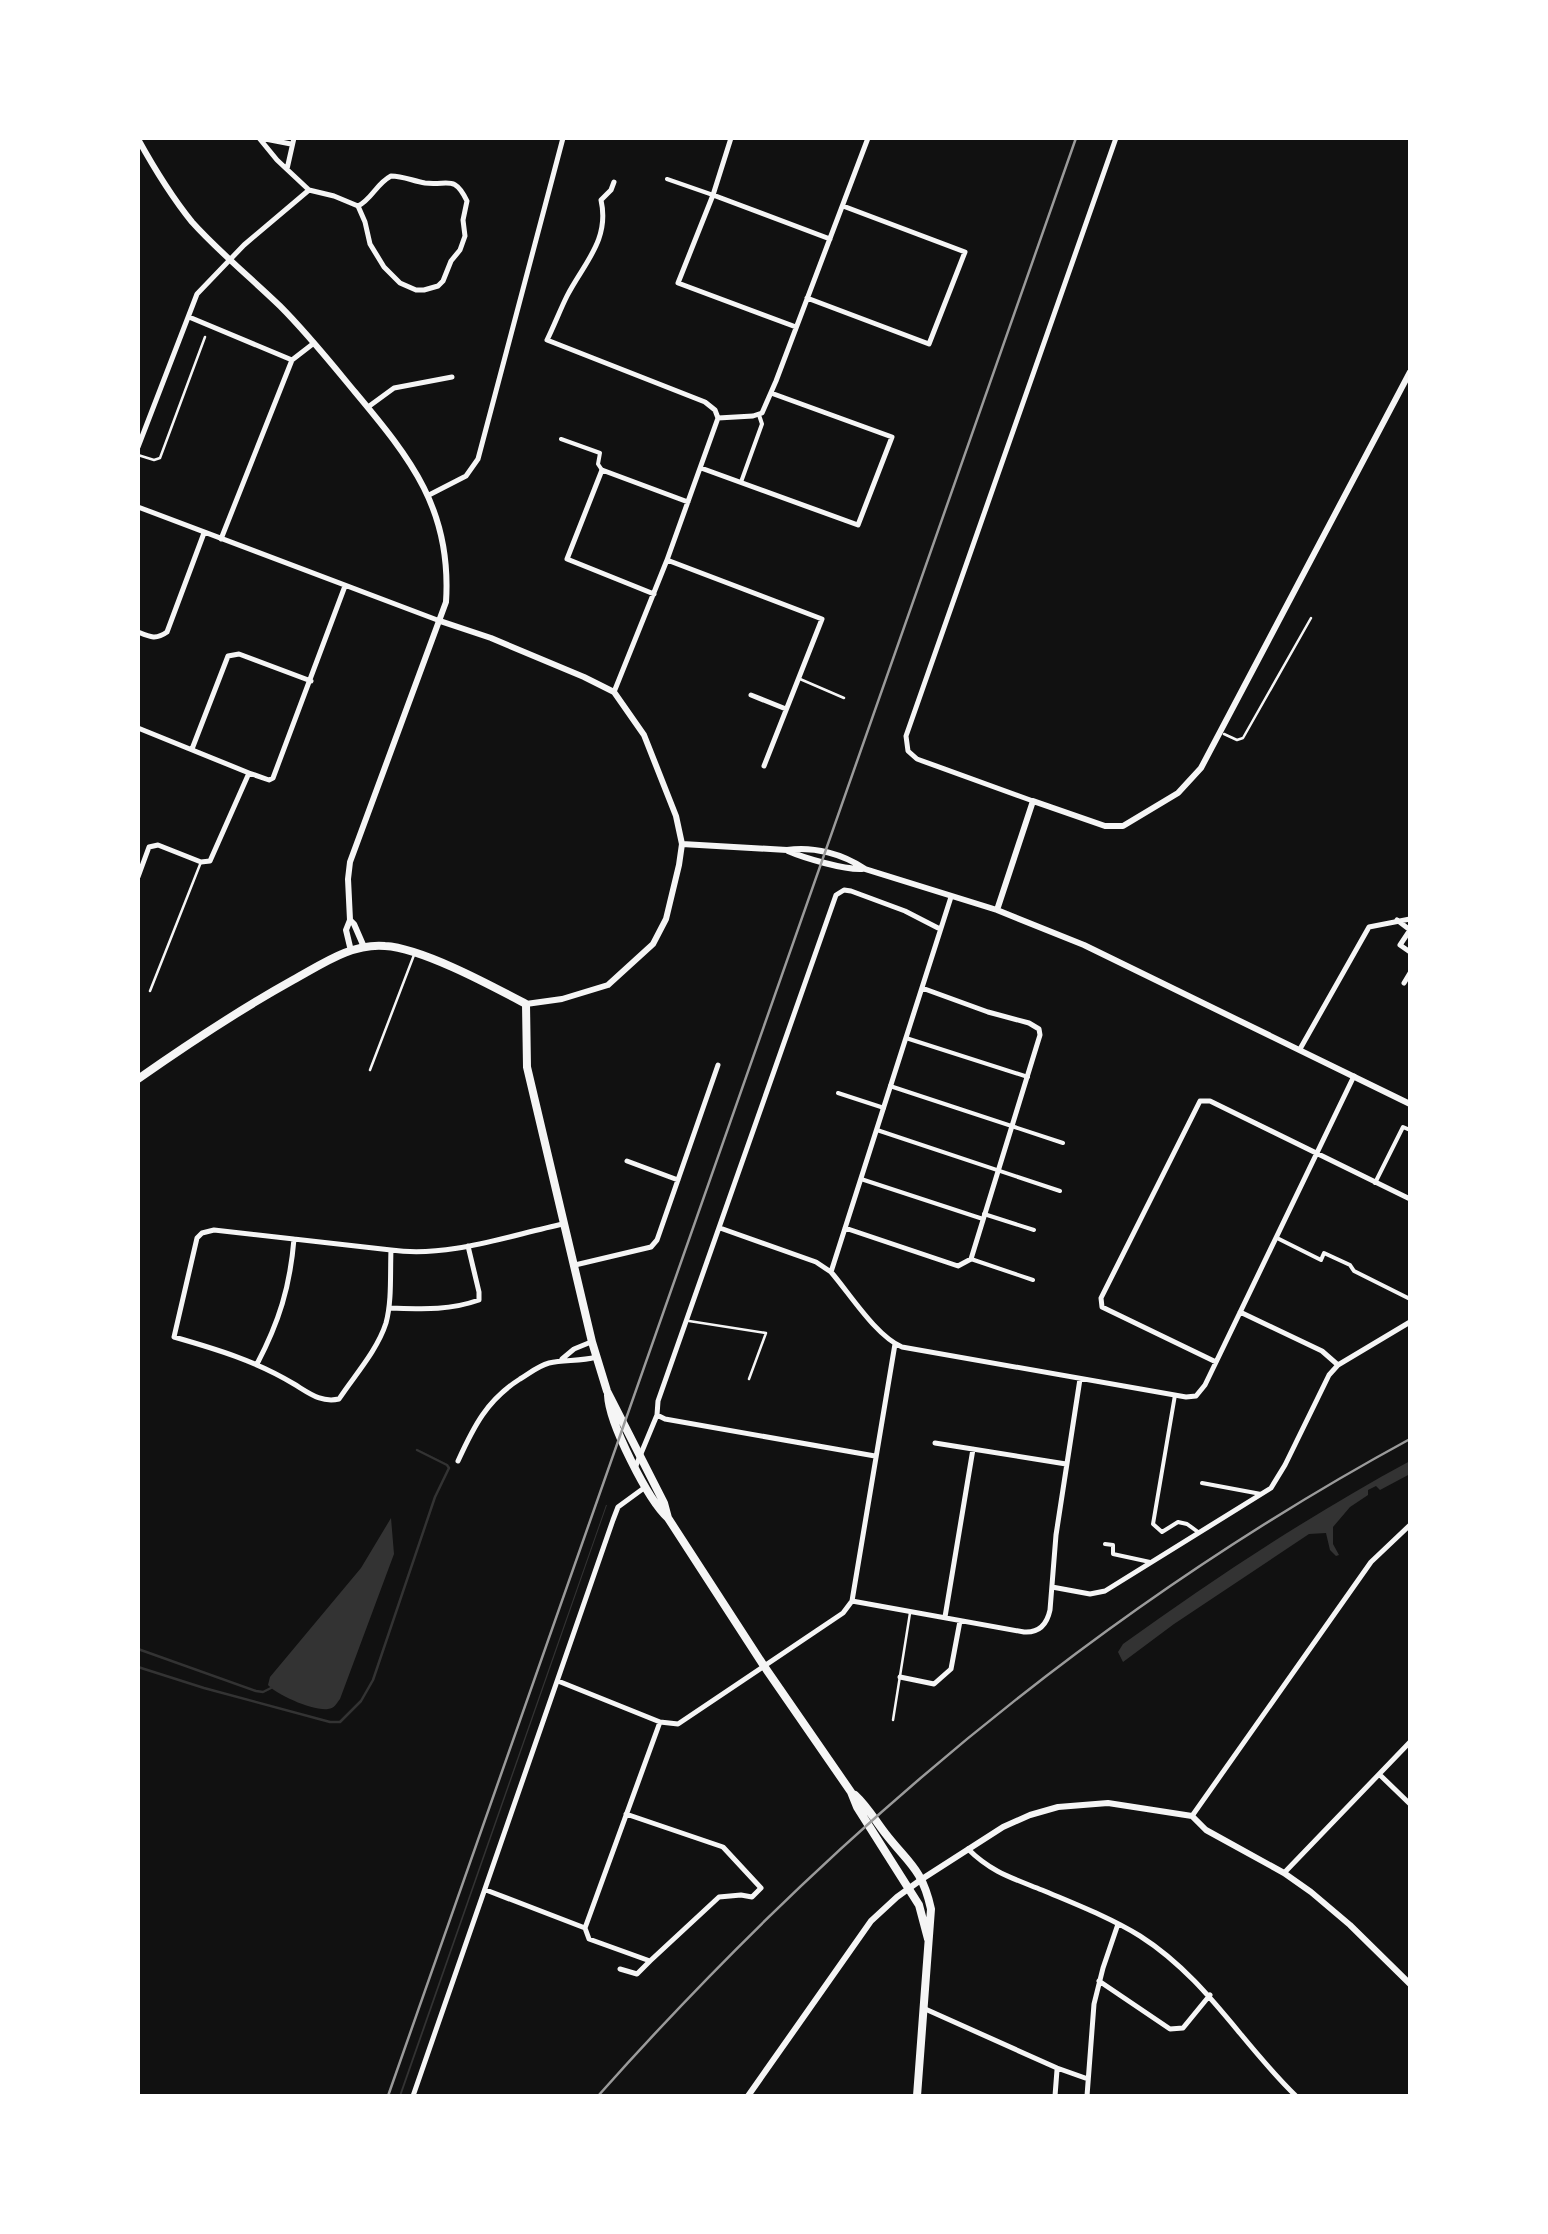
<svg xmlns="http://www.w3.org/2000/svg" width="1548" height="2234" font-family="Overpass,sans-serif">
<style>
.water{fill:#333}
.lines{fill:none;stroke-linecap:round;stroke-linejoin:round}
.stream{stroke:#333;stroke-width:2.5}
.service{stroke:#f5f5f5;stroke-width:2.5}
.pedestrian{stroke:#f5f5f5;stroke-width:4}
.minor{stroke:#f5f5f5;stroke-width:5}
.tertiary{stroke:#f5f5f5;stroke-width:6}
.secondary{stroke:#f5f5f5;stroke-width:8}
.rail{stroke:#9a9a9a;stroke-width:2.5}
</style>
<rect width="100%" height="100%" fill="#111"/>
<path class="water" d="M1410,1461v13l-30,16 -4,-4 -8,4v5l-18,12 -17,20v17l6,11 -3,1 -6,-6 -4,-17 -17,1 -135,90 -51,38 -5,-10 5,-8c92,-66 187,-129 287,-183z
M607,1505l-206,591h-2l207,-591z
M391,1518l3,36 -54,145c-4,5 -5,9 -12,10 -15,2 -51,-14 -60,-24l2,-8 91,-109z"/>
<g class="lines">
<path class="stream" d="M138,1649l118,42 7,1 8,-4
M138,1667l66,21 126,34h10l21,-21 12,-21 62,-183 14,-29 -2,-3 -30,-15"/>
<path class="service" d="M138,455l16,5 6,-2 45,-121
M800,679l44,19
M1224,734l13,6 6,-2 68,-120
M150,991l51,-129
M370,1070l44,-115
M689,1321l77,12 -17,46
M893,1720l17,-107"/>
<path class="pedestrian" d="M667,179l46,16
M561,439l39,14 -2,11 4,6
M741,482l21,-58 -3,-9
M906,1038l122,39
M890,1086l173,57
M838,1093l46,15
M877,1130l183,61
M861,1179l122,40
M1375,1183l28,-56 7,3
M984,1214l50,16
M1277,1238l44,22 3,-7 26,12 4,6 56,28
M971,1259l62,21
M1175,1395l-22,129 9,8 16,-10 9,2 11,8
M1202,1483l59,11
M1105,1544l8,1v9l37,8"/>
<path class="minor" d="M259,138l18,22 32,30
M260,138l31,6
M287,169l7,-31
M713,195l18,-57
M807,298l122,46 36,-92 -122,-46
M189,317l103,43
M796,327l-118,-44 35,-88 117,44
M368,407l26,-19 58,-11
M718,418l35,-2 9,-3 14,-32 92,-243
M138,447l59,-153 47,-49 65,-55 25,6 24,10 7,16 5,22 14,23 16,16 16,7h8l14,-4 5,-5 8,-20 9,-11 5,-14 -2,-16 4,-19c-13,-27 -19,-15 -42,-18 -12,-2 -22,-7 -34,-7 -15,8 -19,23 -33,30
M701,468l157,57 34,-88 -121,-44
M429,495l37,-19 12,-17 85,-321
M138,507l302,114
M221,539l71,-179 22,-17
M667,560l155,59 -58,147
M654,594l-87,-35 35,-89 86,32
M138,632c12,5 18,8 29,0l37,-99
M614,692l53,-132 51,-142 -3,-8 -10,-8 -158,-62c7,-14 13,-30 20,-44 17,-33 43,-56 34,-96l10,-10 3,-8
M751,695l35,14
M138,728l111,45
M192,749l36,-93 11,-2 72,27
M1033,801l-116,-42 -9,-8 -2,-15 210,-598
M138,877l11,-30 9,-2 43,17 9,-1 39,-88 20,7 4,-2 72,-192
M951,897l-120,375c19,22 45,64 71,75l284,50 10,-1 9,-11 149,-309
M1397,920l13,10 -10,15 10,7
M1404,983l6,-10
M1300,1049l69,-122 41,-8
M627,1161l51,19
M720,1228l96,34 15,10
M845,1228l113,38 13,-7 69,-224 -1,-6 -10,-6 -41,-11 -66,-24
M214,1230l177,20c-1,24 1,51 -5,73 -9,28 -32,53 -47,76 -18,4 -30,-6 -45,-15 -38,-23 -78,-35 -120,-47l23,-99 5,-5z
M391,1250c57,8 116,-14 172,-26
M575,1265l76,-18 6,-7 61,-175
M389,1308c32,1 59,3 90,-8v-8l-11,-46
M1240,1312l82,39 16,14
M562,1359l12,-10 17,-7
M1216,1362l-114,-55 -1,-9 99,-197h10l200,98
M257,1364c22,-42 33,-77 37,-125
M657,1415l8,4 210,37
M935,1443l131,21
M458,1461c16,-35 29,-61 62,-82 10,-6 18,-13 29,-16 15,-4 31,-1 47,-6
M635,1468l22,-53 1,-14 178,-506 8,-5 7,1 54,20 35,18
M1052,1587l38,7 15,-3 166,-103 14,-23 44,-90 9,-10 72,-43
M852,1601l172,31c15,1 23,-8 26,-22l6,-75 24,-156
M945,1617l28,-168
M900,1677l34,7 17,-15 9,-48
M558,1681l102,41 18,2 165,-111 9,-12 2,-12 41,-245
M1380,1775l30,29
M1192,1816l179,-254 39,-37
M968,1849c23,23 44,29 74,41 33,14 67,27 98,46 66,42 101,107 156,160
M1284,1873l126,-131
M486,1890l99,38 4,11 61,22 69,-64 22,-2 11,2 9,-9 -38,-41 -97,-33
M585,1928l75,-206
M620,1969l17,5 13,-13
M1099,1981l71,48 13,-1 27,-33
M923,2008l134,60 31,11
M413,2096l200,-576 5,-13 26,-19
M1055,2096l2,-26
M1087,2096l7,-92 9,-36 15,-44"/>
<path class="tertiary" d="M138,139c16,29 33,57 54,83 27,30 59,56 88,84 27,27 51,57 75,86 56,67 97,118 91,210l-96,260 -2,17 2,41 -4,10 5,21
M440,621l51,17 93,39 30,15 30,43 32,81 6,28 -3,21 -13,54 -13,25 -45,41 -46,14 -36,5
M682,844l105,6c27,-4 56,4 78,19l132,41 87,35 326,159
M788,851c16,7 57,19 74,18
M997,910l36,-109 72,25h18l55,-33 23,-25 209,-396
M350,920l4,4 10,23
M748,2096l123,-175 26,-24 25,-18 81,-52 27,-12 28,-8 50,-4 84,13 14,14 78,43 27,19 39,33 60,59"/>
<path class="secondary" d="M138,1079c50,-35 101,-69 155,-99 28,-15 58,-37 92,-34 37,2 107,40 141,58l1,63 65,275 15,49 57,112 4,15
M608,1395c1,28 40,105 60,123l96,148 87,126 6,15 62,98 9,34
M855,1795c12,11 20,25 30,38 23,30 37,35 46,76l-14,187"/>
<path class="rail" d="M388,2096l688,-1958
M598,2096c233,-262 503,-489 812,-657"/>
</g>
<rect width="1548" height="2234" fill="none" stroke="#ffffff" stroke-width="280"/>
</svg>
